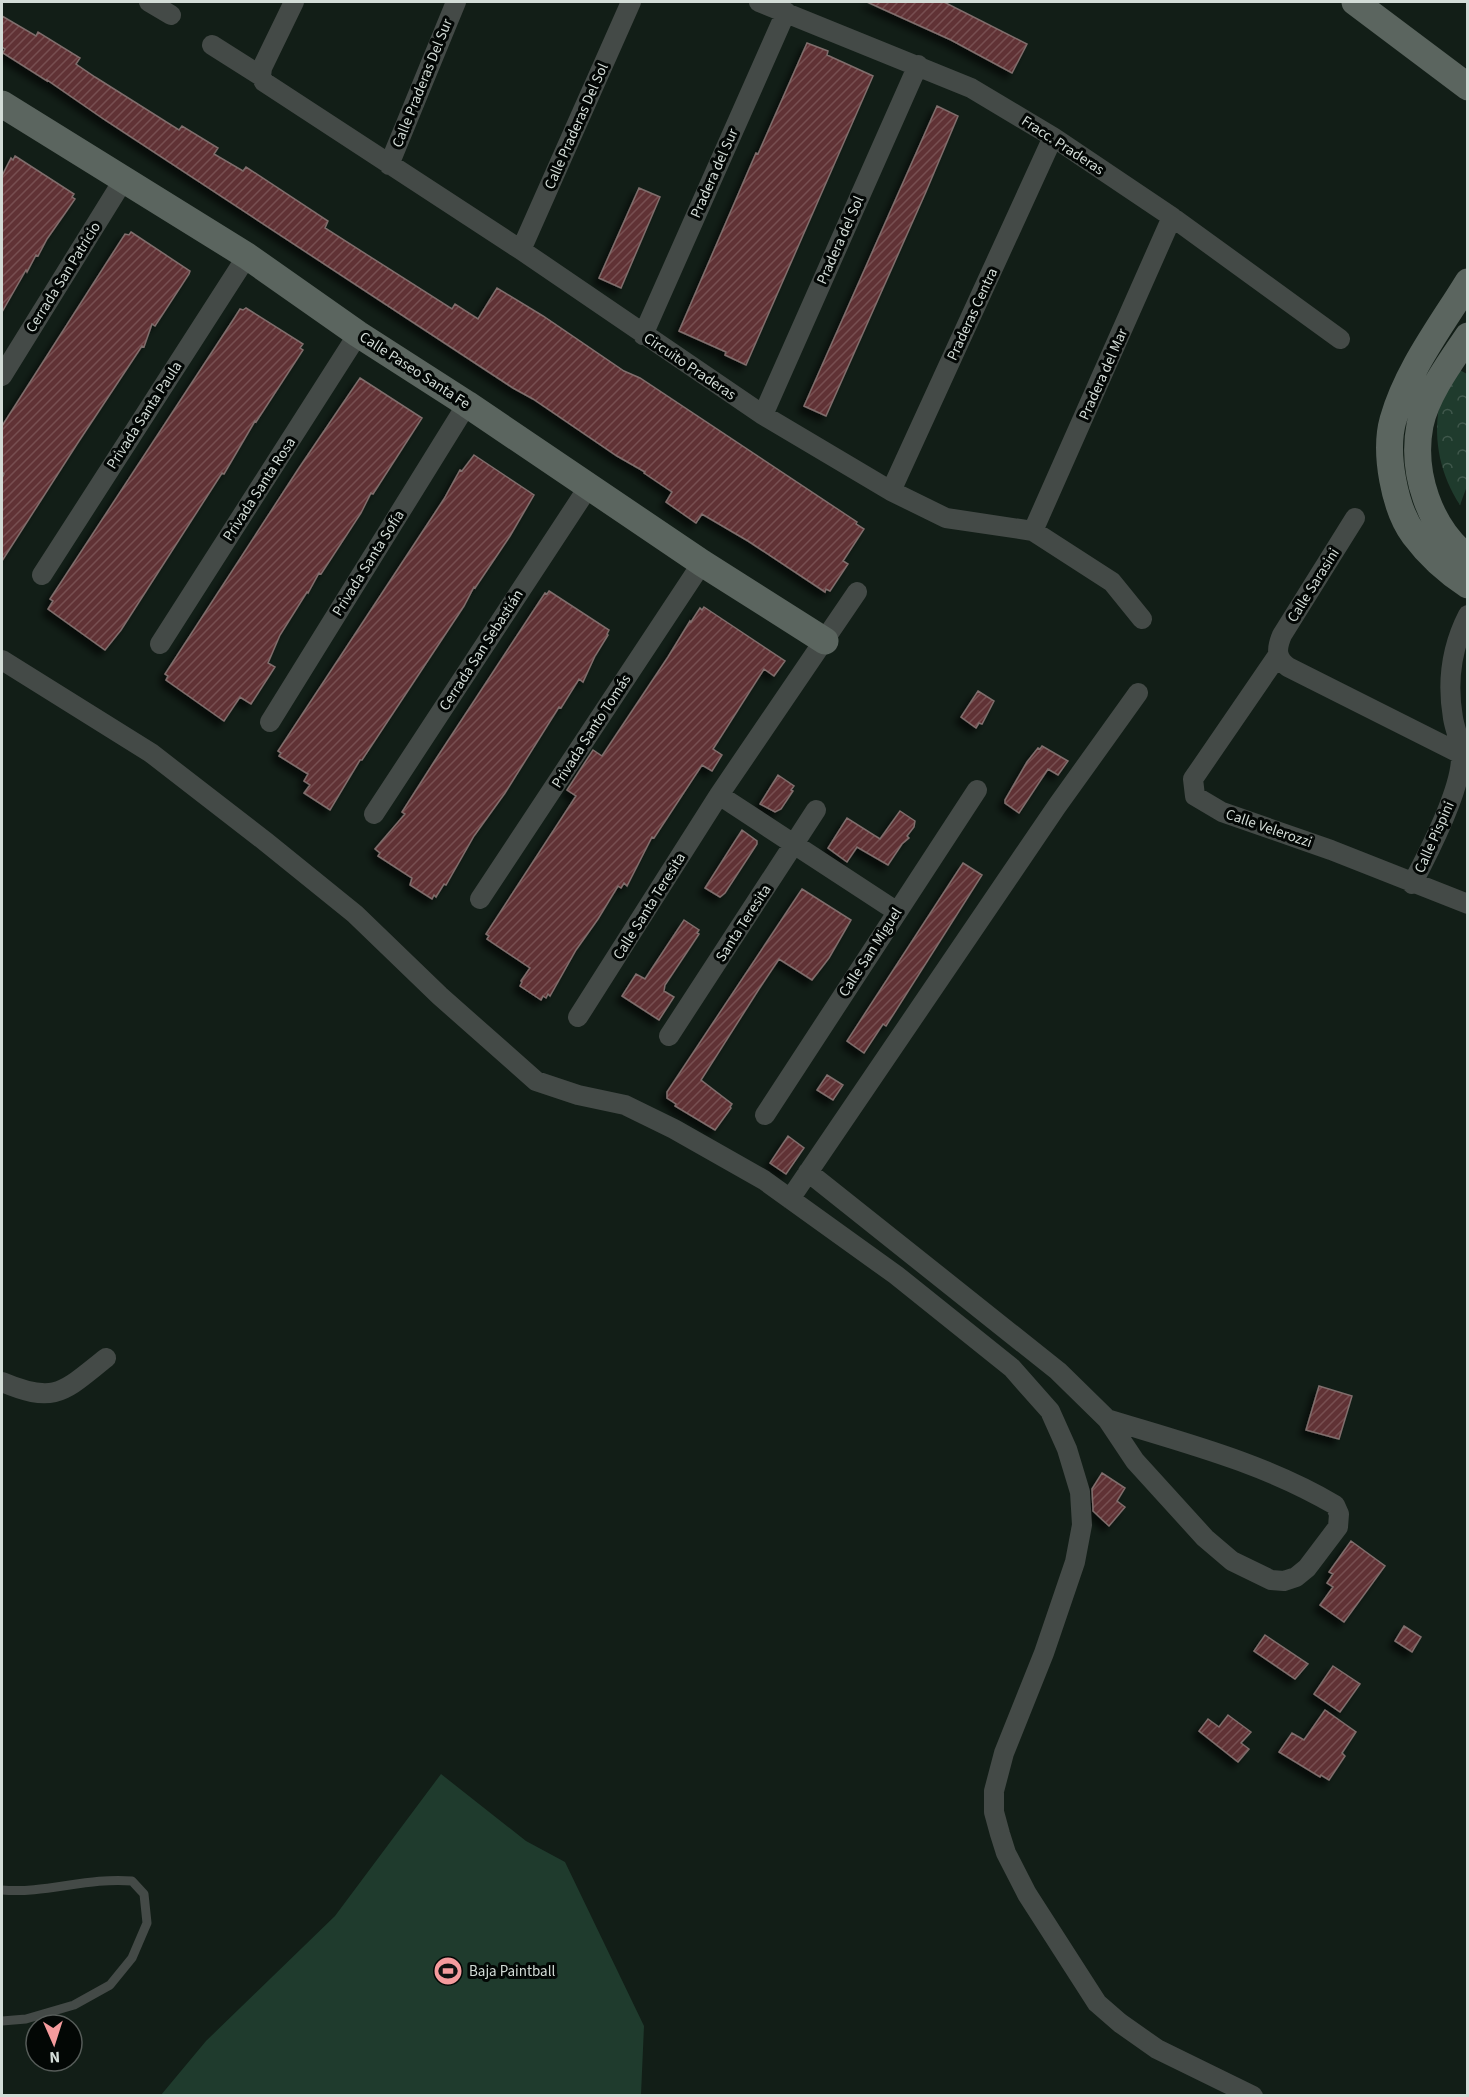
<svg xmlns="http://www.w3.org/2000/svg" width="1469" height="2097" font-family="'Source Sans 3',sans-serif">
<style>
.park{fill:url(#park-crowns)}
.garden{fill:#1f3b2d}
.building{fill:url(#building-hatch);stroke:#806e6d;stroke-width:1.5;filter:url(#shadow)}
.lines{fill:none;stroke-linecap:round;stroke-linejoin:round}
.lane{stroke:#444a47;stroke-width:9}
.street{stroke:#444a47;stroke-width:20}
.secondary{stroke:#5b655f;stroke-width:27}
.labels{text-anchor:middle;stroke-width:6;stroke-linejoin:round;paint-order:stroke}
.street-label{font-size:15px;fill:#d3dcd7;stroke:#030705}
.poi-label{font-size:15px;fill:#d3dcd7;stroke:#030705;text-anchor:start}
</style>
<defs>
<pattern id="park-crowns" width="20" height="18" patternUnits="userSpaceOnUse" patternTransform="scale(1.5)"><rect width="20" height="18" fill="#1f3b2d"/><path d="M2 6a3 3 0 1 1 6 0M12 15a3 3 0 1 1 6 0" fill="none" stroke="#3f574b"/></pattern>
<pattern id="building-hatch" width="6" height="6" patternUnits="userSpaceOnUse" patternTransform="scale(1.5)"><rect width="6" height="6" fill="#613334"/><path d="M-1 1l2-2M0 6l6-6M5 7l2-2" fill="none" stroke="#775051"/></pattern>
<filter id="shadow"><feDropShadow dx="-5.5" dy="5.5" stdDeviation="3" flood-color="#0009"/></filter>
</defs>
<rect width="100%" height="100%" fill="#121e17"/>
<path class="park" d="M1456,368l11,6v112l-7,19c-19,-29 -27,-64 -21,-98 3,-13 11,-27 17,-39z"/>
<path class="garden" d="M441,1774l85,67 39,21 79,164 -3,69h-480l45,-54 129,-125z"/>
<path class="building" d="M867,2h77l83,42 -15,29 -61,-33z
M2,16l34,20 2,-4 42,26 -4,6 19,13 84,53 3,-4 36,22 -4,6 29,17 3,-4 82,54 -3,7 127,81 3,-5 23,15 19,-31 46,28 81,55 16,7 217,144 -1,2 8,5 -21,32 5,3 -18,27 -4,-2 -1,3 -77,-51 -46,-27 -6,9 -30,-21 6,-10 -28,-19 1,-1 -28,-16 -84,-57 -20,-11 -408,-268 -58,-40v1l-44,-28 2,-4 -3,-2z
M807,43l21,8 -1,4 46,21 -127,289 -21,-10 1,-3 -47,-21 77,-178 2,1z
M937,106l21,10 -33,78 -99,222 -22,-10z
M15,156l59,38 -2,3 3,2 -28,40 -9,17 -2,-1 -9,17 -1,-2 -24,42v-136l9,-18 2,2z
M639,188l21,9 -39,91 -22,-10z
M131,232l59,39 -1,3 -34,52 -3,-2 -8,23 -2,-1 -65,98 -75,117v-83l2,-4 -2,-2v-46l123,-192 4,1z
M246,308l57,36 -3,4 3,2 -47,72 -1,-1 -31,53 -2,-1 -101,157 -16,20 -57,-41 5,-8 -3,-2 185,-282 5,-8 3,1z
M360,378l62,40 -49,76 -2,-1 -10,20 -40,61 -2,-1 -11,20 -1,-1 -27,43 -12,28 7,4 -24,37 -11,-7 -16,24 -58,-41 2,-4 -3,-2 134,-206z
M474,455l60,40 -24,41 -35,52 -1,-1 -10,19 -102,154h-2l-30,50 -26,-17 6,-8 -6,-4 4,-7 -29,-18 2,-3 -3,-2 166,-252 16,-29 2,1z
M549,591l60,39 -2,4 1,1 -13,21 -12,26 -4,-3 -18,29 -2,-1 -54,86 -31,43 -28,49 -2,-1 -8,13 -2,-2 -2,4 -22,-14 2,-7 -34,-22 2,-3 -5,-4 30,-35 -3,-2 32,-50 111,-169 2,1z
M704,607l81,54 -11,15 -10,-7 -51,80 9,6 -10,16 -10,-6 -48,73 -2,-1 -25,49 -3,-3 -3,5 -3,-2 -20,33 -22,31 -26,46 -2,-2 -2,4 -3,-2 -2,4 -21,-14 2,-4 -1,-1 9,-13 -43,-29 2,-3 -3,-2 90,-138 -9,-6 26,-40 9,6 66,-99 22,-36 1,1 9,-14 2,2z
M978,691l16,10 -12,23 -3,-1 -3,5 -15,-11z
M1042,746l26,15 -10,14 -10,-6 -29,44 -14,-10v-3l22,-38 11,-14 2,1z
M778,775l16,11 -3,4 2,1 -12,18 -6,3 -15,-8z
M900,811l15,10 -1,6 -7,9 2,2 -7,6 -14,21 -31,-18 -10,15 -19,-14 19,-30 33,21z
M742,830l15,11v3l-32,49 -5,4 -15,-9z
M963,863l19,12 -96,151 -3,-2 -19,29 -17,-12z
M802,889l49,31 -22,38 -17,22 -33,-21 -20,30 -58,91 31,24 -2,3 1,1 -16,22 -40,-24 1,-2 -9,-6v-6z
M684,920l15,10 -2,3 2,1 -34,51 -1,6 10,6 -15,23 -37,-24 14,-22 9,5z
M827,1075l16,10 -10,15 -16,-10z
M788,1136l16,12 -18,26 -16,-11z
M1319,1386l33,10 -13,43 -33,-9z
M1102,1473l23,15 -8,13 8,6 -16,19 -16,-15v-3l-1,-19z
M1351,1541l34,25 -41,56 -24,-17 13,-18 -6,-4 6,-9 -4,-2z
M1404,1626l17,11 -9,15 -17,-11z
M1265,1635l43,29 -13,15 -41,-28z
M1333,1666l27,18 -20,28 -26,-18z
M1325,1710l31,22 -14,21 3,3 -16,24 -8,-5 -1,2 -41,-25 13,-19 12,7z
M1228,1715l23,17 -10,11 8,6 -11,13 -39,-31 9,-12 11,8z"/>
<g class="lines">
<path class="lane" d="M2,1890c43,4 86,-13 130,-9l12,13 3,29 -15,35 -22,27 -36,20 -48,14 -24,2"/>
<path class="street" d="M149,2l22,13
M294,2l-32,66 -1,8 3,6 257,168 242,165 128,76 55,27 87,13 79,51 30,37
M759,2l212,86 82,49 119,80 168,122
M212,45l49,31
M389,165l67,-163
M521,250l110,-248
M643,335l143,-323
M2,376l122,-197
M763,415l155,-350
M891,491l162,-354
M1355,518l-73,117c-6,14 -6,23 6,32l173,87
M1033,531l139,-314
M42,575l205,-319
M160,644l198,-310
M1278,655l-85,124 2,17 27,16 109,38 137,54
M2,660l149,93 115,89 89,72 85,82 96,85 42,14 47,10 49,24 90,51 132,95 116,93 38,43 17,38 13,43 2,33 -7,37 -31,91 -40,100 -10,38v21l6,22 6,19 21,41 70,109 23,20 37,26 96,47
M270,722l197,-318
M719,795l177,116
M374,814l215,-328
M1412,884c16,-30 51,-97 49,-130 0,-11 -6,-24 -8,-36 -6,-35 -2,-70 15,-103
M480,899l222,-336
M578,1017l141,-222 138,-203
M669,1036l147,-226
M765,1115l212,-325
M808,1172l250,199 49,48 28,42 70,77 27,23 39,19 13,1 12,-4 11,-9 31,-41 1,-13 -4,-9c-71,-42 -150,-62 -228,-86
M790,1199l267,-393 81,-113
M2,1382c54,23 62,9 104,-24"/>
<path class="secondary" d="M1355,2l113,85
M2,104l245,152 111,78 109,70 235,159 123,78
M1468,282c-27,44 -61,88 -75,138 -9,32 1,88 21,115 15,20 32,36 54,50
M1468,336c-17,25 -42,59 -48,89 -9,47 9,103 48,133"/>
</g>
<defs>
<g id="stadium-disc" transform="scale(1.5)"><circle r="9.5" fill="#f59b9d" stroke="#030705"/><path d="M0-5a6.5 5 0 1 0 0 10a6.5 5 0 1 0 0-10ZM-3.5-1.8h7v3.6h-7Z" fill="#111"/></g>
</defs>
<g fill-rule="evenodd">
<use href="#stadium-disc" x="448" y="1971"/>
</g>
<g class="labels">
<g class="street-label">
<text transform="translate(422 83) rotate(-68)" y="5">Calle Praderas Del Sur</text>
<text transform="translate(576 126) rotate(-66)" y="5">Calle Praderas Del Sol</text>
<text transform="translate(1063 145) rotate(33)" y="5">Fracc. Praderas</text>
<text transform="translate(714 173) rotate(-66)" y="5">Pradera del Sur</text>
<text transform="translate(840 240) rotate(-66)" y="5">Pradera del Sol</text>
<text transform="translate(63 277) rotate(-58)" y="5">Cerrada San Patricio</text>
<text transform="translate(972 314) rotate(-65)" y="5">Praderas Centra</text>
<text transform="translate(690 366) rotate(34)" y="5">Circuito Praderas</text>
<text transform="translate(415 370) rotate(33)" y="5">Calle Paseo Santa Fe</text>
<text transform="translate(1103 374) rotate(-66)" y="5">Pradera del Mar</text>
<text transform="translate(144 415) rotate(-57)" y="5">Privada Santa Paula</text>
<text transform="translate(259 489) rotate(-57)" y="5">Privada Santa Rosa</text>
<text transform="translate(368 563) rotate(-58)" y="5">Privada Santa Sofía</text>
<text transform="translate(1313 585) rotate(-58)" y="5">Calle Sarasini</text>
<text transform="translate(481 650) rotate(-57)" y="5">Cerrada San Sebastián</text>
<text transform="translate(591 731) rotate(-57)" y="5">Privada Santo Tomás</text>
<text transform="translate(1269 828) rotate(19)" y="5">Calle Velerozzi</text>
<text transform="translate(1434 837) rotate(-66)" y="5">Calle Pispini</text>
<text transform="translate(649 906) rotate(-58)" y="5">Calle Santa Teresita</text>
<text transform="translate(743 923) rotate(-57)" y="5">Santa Teresita</text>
<text transform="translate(870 952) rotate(-57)" y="5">Calle San Miguel</text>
</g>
<g class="poi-label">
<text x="469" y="1976">Baja Paintball</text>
</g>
</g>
<rect width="1469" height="2097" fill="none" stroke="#d3dcd7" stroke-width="6"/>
<g transform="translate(54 2043) rotate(177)"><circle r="28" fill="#030705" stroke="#565c59" stroke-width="1.5"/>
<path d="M0-4.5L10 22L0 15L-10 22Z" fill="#f59b9d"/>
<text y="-9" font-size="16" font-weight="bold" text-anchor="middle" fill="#d3dcd7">N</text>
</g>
</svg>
